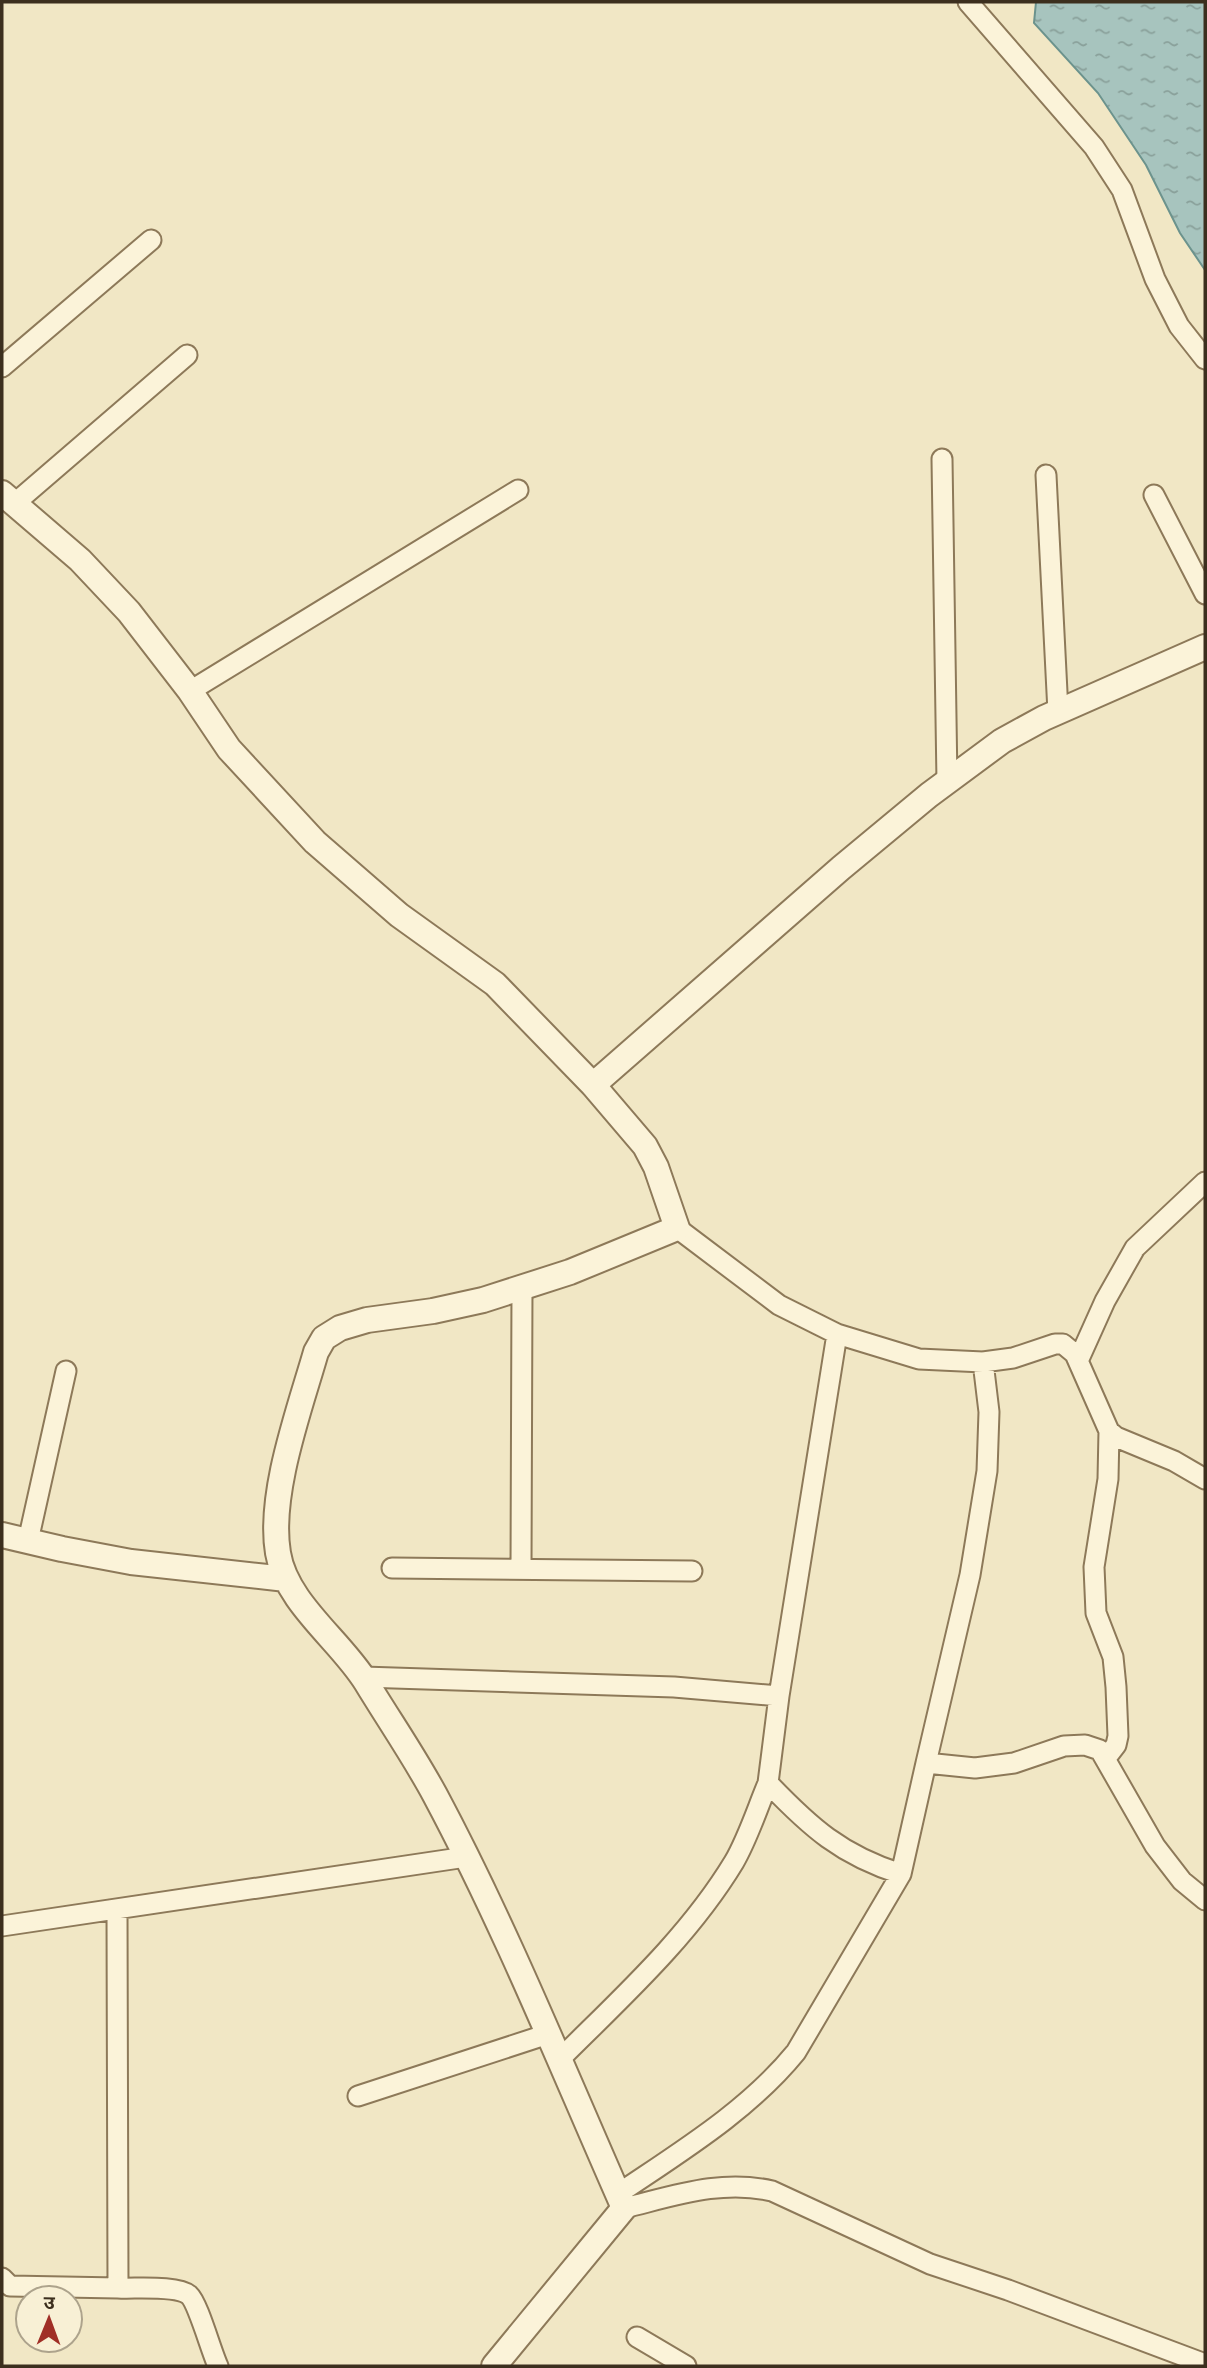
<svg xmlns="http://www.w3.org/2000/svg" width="1207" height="2368" font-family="Literata,'Noto Sans Devanagari',serif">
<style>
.water{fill:url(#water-ripples);stroke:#6c938d;stroke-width:2}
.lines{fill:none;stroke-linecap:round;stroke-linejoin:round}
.minor-casing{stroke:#8d7959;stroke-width:23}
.tertiary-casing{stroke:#8d7959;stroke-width:28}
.minor{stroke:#fbf3d9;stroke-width:19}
.tertiary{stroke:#fbf3d9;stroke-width:24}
</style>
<defs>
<pattern id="water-ripples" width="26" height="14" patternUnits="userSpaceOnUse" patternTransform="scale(1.75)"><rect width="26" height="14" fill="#a7c4be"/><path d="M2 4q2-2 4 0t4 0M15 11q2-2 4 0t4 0" fill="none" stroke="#89a09a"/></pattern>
</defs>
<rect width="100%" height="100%" fill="#f1e7c5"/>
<path class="water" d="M1036,2h169v268l-25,-37 -34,-68 -48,-72 -64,-70z"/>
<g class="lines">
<g class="minor-casing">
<path id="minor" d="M968,2l126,145 28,43 33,89 24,47 26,33
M2,367l149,-127
M942,459l5,323
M1046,475l12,237
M1154,495l51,99
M14,504l173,-149
M190,691l328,-201
M677,1228l102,77 58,29 82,25 64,3 6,50 -2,59 -17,104 -44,188
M1078,1361l27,-60 30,-53 70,-66
M983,1362l30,-4 42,-14h8l12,10 34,77 7,6 58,24 31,18
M28,1541l38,-170
M392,1568l300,3
M521,1569l1,-282
M363,1677l311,10 105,9 -11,87c42,44 73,72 133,91l25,-111 49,5 39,-5 50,-17 21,-1 15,5 55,96 27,35 23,19
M779,1696l58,-362
M1106,1758l10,-13 2,-9 -2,-49 -3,-30 -17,-44 -2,-46 14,-88 1,-48
M117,1910l1,378c16,1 59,-3 71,7 9,8 22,56 29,71
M2,1926l464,-69
M559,2060c62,-62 129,-122 175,-198 14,-24 23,-53 34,-79
M358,2096l190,-62
M618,2194c62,-42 130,-83 178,-142l105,-178
M624,2208c50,-12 97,-29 148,-17l158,73 78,26 197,74
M2,2278l8,8 108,2
M637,2337l49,29"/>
</g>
<g class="tertiary-casing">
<path id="tertiary" d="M2,493l78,67 49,52 61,79 39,58 86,93 84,73 96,69 98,101 52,61 11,21 21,61 -107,44 -87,28 -50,11 -66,9 -27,8 -16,10 -8,14c-16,56 -48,142 -38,201 8,50 62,87 88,129 23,38 48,74 69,113 71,133 128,275 189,413l-130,158
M593,1085l248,-217 88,-73 73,-54 42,-23 161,-71
M2,1535l60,14 69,13 155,17"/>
</g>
<use href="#minor" class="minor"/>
<use href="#tertiary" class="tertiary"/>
</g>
<rect width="1207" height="2368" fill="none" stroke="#3c2f1e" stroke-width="7"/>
<g transform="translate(49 2319) rotate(1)"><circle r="33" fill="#f8f0d5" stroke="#ada38c" stroke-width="2"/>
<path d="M0-5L12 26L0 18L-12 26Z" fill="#a02f26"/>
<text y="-10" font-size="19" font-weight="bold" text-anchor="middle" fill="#3c2f1e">उ</text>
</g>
</svg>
